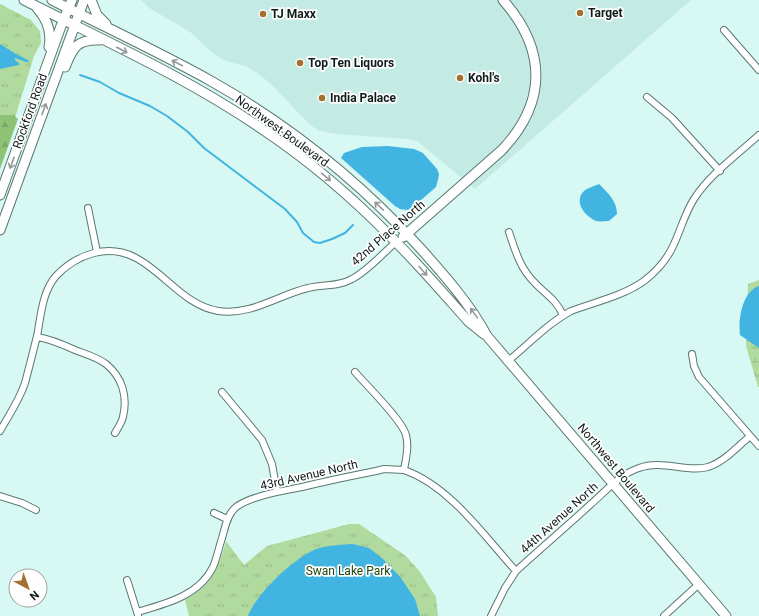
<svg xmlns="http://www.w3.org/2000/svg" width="759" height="616" font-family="Roboto,sans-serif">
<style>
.built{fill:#c3ebe4}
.grass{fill:url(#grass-tufts)}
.forest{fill:url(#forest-firs)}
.wetland{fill:url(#wetland-marsh)}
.water{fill:#41b4e1}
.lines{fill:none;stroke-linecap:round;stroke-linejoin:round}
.stream{stroke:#41b4e1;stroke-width:2}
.street-casing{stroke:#5a7772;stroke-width:8}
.secondary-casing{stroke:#5a7772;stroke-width:11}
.street{stroke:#fff;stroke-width:6}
.secondary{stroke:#fff;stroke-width:9}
.oneway{stroke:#939998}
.poi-dot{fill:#a76f2d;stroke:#fefefe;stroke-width:1.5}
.labels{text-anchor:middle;stroke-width:3.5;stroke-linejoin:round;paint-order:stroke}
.poi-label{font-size:12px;font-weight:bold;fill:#101c1a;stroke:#fefefe;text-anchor:start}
.street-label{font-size:12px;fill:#101c1a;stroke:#fefefe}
.park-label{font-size:12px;fill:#23450f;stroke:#fefefe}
</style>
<defs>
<pattern id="grass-tufts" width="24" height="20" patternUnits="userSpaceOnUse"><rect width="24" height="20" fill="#b1db9e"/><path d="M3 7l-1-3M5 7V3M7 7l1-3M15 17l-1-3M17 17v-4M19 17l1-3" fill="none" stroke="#97bb88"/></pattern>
<pattern id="forest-firs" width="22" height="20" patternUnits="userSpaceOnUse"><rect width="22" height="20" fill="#8ec375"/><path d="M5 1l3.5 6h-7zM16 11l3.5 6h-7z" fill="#79a765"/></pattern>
<pattern id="wetland-marsh" width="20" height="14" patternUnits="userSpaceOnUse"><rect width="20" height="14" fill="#b1db9e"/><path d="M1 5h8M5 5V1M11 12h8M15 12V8" fill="none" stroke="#97bb88"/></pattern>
</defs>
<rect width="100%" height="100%" fill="#d8f9f3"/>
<path class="built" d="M141,0h550l-216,189 -58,-48 -11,-2 -69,-5 -17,-3 -10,-6 -39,-41 -15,-12 -11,-6 -19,-5 -11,-6 -25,-23 -41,-24z"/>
<path class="grass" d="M0,4l31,16 9,11 1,12 -7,13 -20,65 -14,40z
M349,524h10l47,32 14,16 16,25 2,19h-249l-4,-16c27,-15 33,-30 41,-59l18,24 23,-19z"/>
<path class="forest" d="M0,115h13l5,4 -18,50z"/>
<path class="wetland" d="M759,280v107h-1l-12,-41 2,-62z"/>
<path class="water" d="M0,44l16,10 12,6 1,2h-3l-11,-4v2l4,3v2l-19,4z
M388,146l26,3 9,4 14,16 2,5 -1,6 -2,7 -24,21 -5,2 -7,-1 -5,-3 -54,-48 3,-5 18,-6z
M599,184c9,9 18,17 18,30l-8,7c-4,0 -9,1 -13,0 -11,-5 -23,-19 -12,-30 3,-3 11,-5 15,-7z
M759,286v62l-19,-13c-2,-16 2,-43 19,-49z
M353,544l16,4 14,11 18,19 14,21 5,17h-172c8,-22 46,-58 68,-67 11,-4 24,-4 37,-5z"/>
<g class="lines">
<path class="stream" d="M80,75l20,7 19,11 31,13 17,10 21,16 16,16 81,61 12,13 6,11 11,9 6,1 12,-4 13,-6 8,-8"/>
<g class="street-casing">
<path id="street" d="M724,30l35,40
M647,97l25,21 48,53
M88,208l9,44
M509,232c6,18 11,36 25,50 12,13 21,16 29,33
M37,337c13,2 25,7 38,13 10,4 22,7 31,14 16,13 22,32 17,53 -1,5 -5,11 -8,16
M692,354l2,12 5,11 60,69
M508,361c21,-17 39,-37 63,-50 24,-9 52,-15 73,-30 13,-10 24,-23 30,-37 7,-15 11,-31 20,-45 16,-25 43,-44 65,-64
M355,372c12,14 47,48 51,63 3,12 0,23 -2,35 46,16 80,66 112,101
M222,392l40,48 10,24 5,28
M0,431c9,-16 19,-30 25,-48 4,-15 8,-31 12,-47 4,-20 5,-44 19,-60 11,-12 23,-19 38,-23 55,-14 76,50 124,58 33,5 60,-16 90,-23 15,-4 30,-1 44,-9 17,-9 30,-25 44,-37
M0,496l22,7 14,7
M214,513l13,6
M127,580l11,35
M137,612c28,-8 62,-16 76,-45 4,-9 6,-20 9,-29 3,-10 5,-23 13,-30 14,-12 48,-17 67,-21 24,-6 49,-11 74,-16l8,-2 20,1
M491,616l14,-28 11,-17c24,-22 50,-44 75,-67 14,-12 29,-30 48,-36 23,-9 48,5 69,-1 16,-5 29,-20 41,-30
M664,616l35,-32"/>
</g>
<g class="secondary-casing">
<path id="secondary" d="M24,0c81,41 166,79 241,131 46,31 88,67 127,107 27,27 52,56 77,84l15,12
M52,0c53,27 107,52 159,81 78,44 150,102 210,168 24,27 49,55 66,87l239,280
M91,0l6,15 9,9
M37,8c11,12 15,24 12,39
M65,67c8,-20 12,-28 35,-27
M0,195l61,-169 11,-26
M0,230l84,-230
M403,237l99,-87c46,-49 44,-101 1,-150"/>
</g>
<use href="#street" class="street"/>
<use href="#secondary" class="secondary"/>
</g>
<defs><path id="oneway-shaft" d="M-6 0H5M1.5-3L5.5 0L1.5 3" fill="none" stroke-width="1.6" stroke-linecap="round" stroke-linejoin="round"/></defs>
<g class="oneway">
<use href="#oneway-shaft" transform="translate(122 50) rotate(27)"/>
<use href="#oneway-shaft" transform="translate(177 63) rotate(-152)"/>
<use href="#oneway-shaft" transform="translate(44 109) rotate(-70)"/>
<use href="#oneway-shaft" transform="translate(12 163) rotate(110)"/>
<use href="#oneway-shaft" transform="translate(326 177) rotate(40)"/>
<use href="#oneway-shaft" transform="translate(379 206) rotate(-136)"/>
<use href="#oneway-shaft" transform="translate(423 271) rotate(48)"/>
<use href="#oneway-shaft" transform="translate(474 313) rotate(-126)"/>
</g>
<g class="poi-dot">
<circle cx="580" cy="13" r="4"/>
<circle cx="263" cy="14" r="4"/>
<circle cx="300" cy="63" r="4"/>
<circle cx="460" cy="78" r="4"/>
<circle cx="322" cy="98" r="4"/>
</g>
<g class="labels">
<g class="poi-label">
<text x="588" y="17">Target</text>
<text x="271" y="18">TJ Maxx</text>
<text x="308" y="67">Top Ten Liquors</text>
<text x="468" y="82">Kohl's</text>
<text x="330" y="102">India Palace</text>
</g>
<g class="street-label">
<text transform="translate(30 111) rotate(-70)" y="4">Rockford Road</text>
<text transform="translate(282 131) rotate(36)" y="4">Northwest Boulevard</text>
<text transform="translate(388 233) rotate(-41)" y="4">42nd Place North</text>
<text transform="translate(616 468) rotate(50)" y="4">Northwest Boulevard</text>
<text transform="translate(309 475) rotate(-13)" y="4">43rd Avenue North</text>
<text transform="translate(559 518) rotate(-42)" y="4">44th Avenue North</text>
</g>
<g class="park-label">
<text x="348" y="575">Swan Lake Park</text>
</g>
</g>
<g transform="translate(28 588) rotate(139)"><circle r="19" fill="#fefefe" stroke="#9fa4a3"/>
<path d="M0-3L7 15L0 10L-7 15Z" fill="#a76f2d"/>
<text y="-6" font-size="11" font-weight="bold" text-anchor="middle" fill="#101c1a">N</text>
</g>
</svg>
